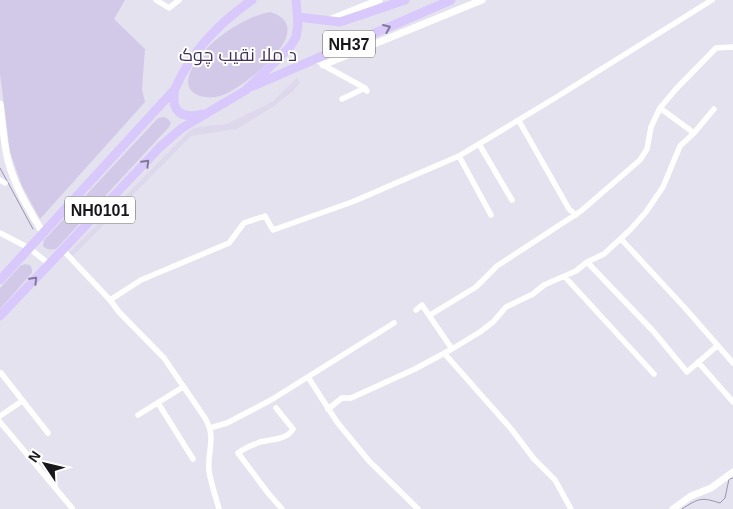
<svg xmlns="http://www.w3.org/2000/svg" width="733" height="509" font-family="Helvetica,Cairo,sans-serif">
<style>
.built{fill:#ded8ed}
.green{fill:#d2c9e9}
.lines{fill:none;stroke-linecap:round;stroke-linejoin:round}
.stream{stroke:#9b91b2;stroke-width:1}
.minor{stroke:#fff;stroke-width:5.5}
.tertiary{stroke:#fff;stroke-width:7}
.trunk{stroke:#d8c8fc;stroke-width:9}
.oneway{stroke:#827897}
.labels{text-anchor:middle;stroke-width:4;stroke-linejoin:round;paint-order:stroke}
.shield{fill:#fff;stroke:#5d5d60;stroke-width:1}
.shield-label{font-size:16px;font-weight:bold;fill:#18171c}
.park-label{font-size:18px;fill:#42315f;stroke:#fff}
</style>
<rect width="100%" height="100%" fill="#e5e2ef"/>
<path class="built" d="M297,78l3,5 -8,9 -18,14 -37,23 -46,7 -118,120 -4,-3 121,-123 8,-3 29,-3 45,-22z"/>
<path class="green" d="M0,0h125l-11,19 31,30 -3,40 3,13 -105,117 -18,-33 -12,-34 -10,-78z
M270,12c52,16 -26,75 -47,83 -15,6 -40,1 -34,-19 8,-29 53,-59 81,-64z
M164,117l4,2 3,4 -2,4 -113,122c-6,1 -9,1 -13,-3l1,-6 114,-122z
M25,264l5,1 2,4v4l-32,36v-21l20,-22z"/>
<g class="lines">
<path class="stream" d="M0,168l33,61
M682,509c17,-11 19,-12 38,-6l5,-5 4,-19 4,-1"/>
<path class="minor" d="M156,0l13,8 10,-8
M323,65l42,23 2,3
M342,99l23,-11
M660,108l34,25
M519,121l50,88 7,6
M479,144l33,56
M459,156l32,59
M0,180l5,3
M0,233l29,15 20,16
M621,239l64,69 48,55
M62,249l48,51 9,12 45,46 41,60c12,21 2,31 4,53 2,13 7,26 10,38
M587,262l67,70 33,40 30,-26
M565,277l89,97
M110,300l31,-20 88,-37 15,-20 21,-7 8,14 79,-28 107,-46 96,-58 157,-98
M416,310l6,-5 30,44
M430,315l46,-28 21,-21 84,-55 59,-51 7,-11 4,-22 9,-19 16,-19 40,-41 17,-1
M444,353l68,77 22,29 21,21 16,29
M698,362l35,40
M1,373l47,60
M308,377l29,45 32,39 49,48
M158,403l35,56
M276,408l17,21c-6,11 -22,10 -33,13 -8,3 -15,6 -22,11l30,40 14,16
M328,409l14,-11h9l64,-29 37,-20 28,-17 13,-10 13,-15 27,-13 11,-9 32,-14 11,-9 17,-8 26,-24 16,-18 17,-25 17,-41 14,-13 20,-24
M138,415l45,-28
M0,416l22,-15
M0,422l72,86
M210,428l17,-5 44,-23 123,-77"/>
<path class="tertiary" d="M329,20l50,-20
M313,60l8,1 2,4 159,-65
M0,104c2,15 3,31 6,47 5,30 22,57 37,82
M673,509l18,-13 20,-8 22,-16"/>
<path class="trunk" d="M298,17l42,5 65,-22
M253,86l198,-86
M175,89c-5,21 6,31 27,25
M0,280l175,-191c16,-38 44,-66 77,-89
M0,316l161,-170 21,-18 64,-38 44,-43 6,-10 2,-12 -2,-25"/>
</g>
<defs><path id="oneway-chevron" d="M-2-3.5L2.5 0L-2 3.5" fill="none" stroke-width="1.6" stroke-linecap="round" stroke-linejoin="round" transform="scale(1.25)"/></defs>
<g class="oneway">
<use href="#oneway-chevron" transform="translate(387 28) rotate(-23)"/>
<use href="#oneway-chevron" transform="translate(146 163) rotate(-46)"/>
<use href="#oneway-chevron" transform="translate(34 280) rotate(-46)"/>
</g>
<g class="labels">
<g class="shield">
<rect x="323" y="30.5" width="52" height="27" rx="4"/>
<rect x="65" y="196.5" width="70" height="27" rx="4"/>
</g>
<g class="shield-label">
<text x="349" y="50">NH37</text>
<text x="100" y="216">NH0101</text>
</g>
<g class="park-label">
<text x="238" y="61">د ملا نقيب چوک</text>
</g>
</g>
<g transform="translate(45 464) rotate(305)" stroke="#ffffff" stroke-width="4" paint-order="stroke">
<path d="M0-4L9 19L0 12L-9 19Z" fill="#18171c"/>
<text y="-8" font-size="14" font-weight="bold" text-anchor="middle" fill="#18171c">N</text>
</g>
</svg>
